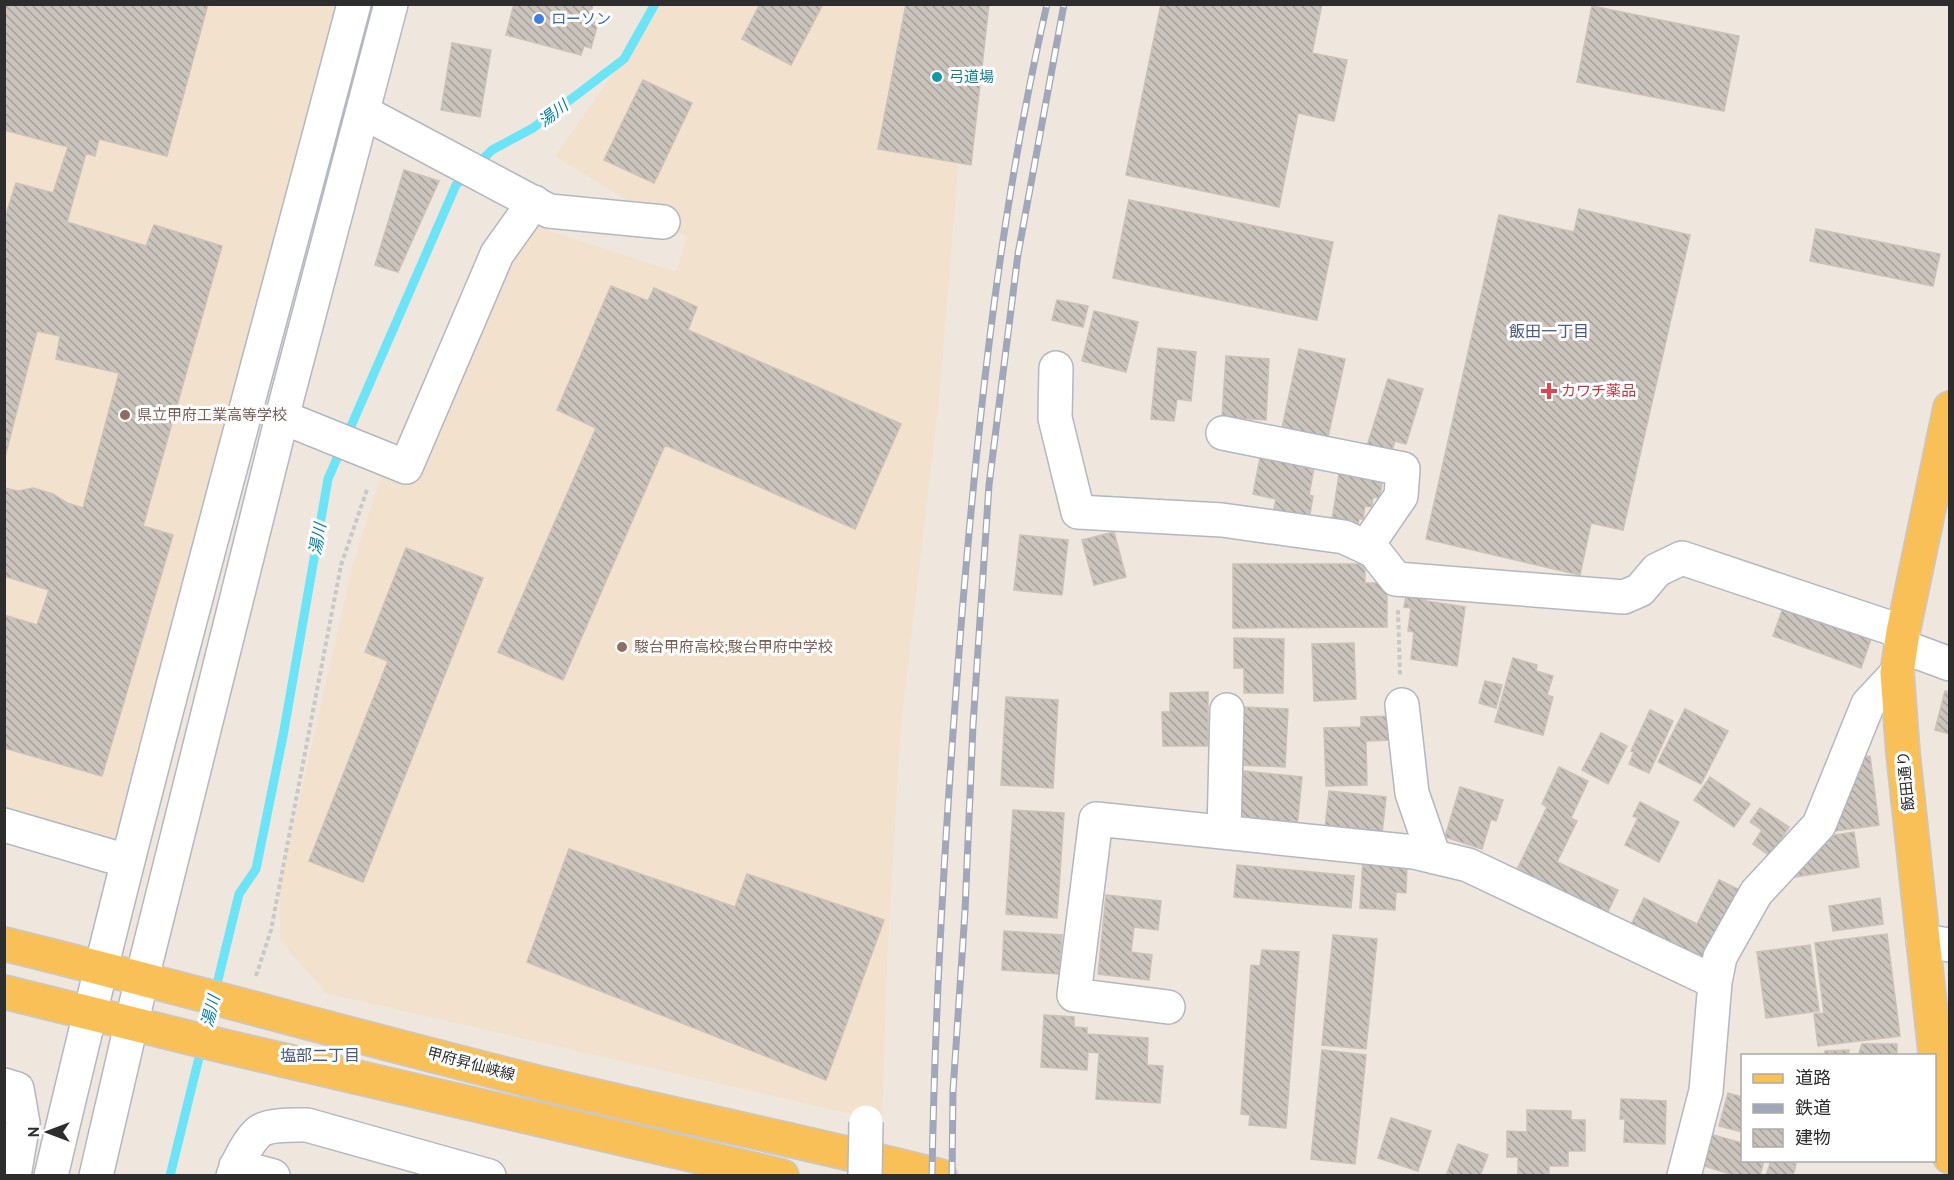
<svg xmlns="http://www.w3.org/2000/svg" width="1954" height="1180" font-family="'PT Sans','Noto Sans JP',sans-serif">
<style>
.education{fill:#f1e1cd}
.lines{fill:none;stroke-linecap:round;stroke-linejoin:round}
.stream{stroke:#6be4f7;stroke-width:9}
.building{fill:url(#building-back-hatch);stroke:#cbc1b7;stroke-width:1.5}
.minor-casing{stroke:#b2b7c1;stroke-width:36}
.major-casing{stroke:#c8c8c8;stroke-width:36}
.path{stroke:#c8c8c8;stroke-width:4;stroke-dasharray:4.5 3;stroke-linecap:butt}
.minor{stroke:#fff;stroke-width:33}
.major{stroke:#fac058;stroke-width:33}
.rail-casing{stroke:#a0a7b8;stroke-width:7}
.rail{stroke:#fff;stroke-width:4.5;stroke-dasharray:14;stroke-linecap:butt}
.minor-bridge-casing{stroke:#b2b7c1;stroke-width:36;stroke-linecap:butt}
.minor-bridge{stroke:#fff;stroke-width:33}
.shop-dot{fill:#3f7fe0;stroke:#fff;stroke-width:2}
.culture-dot{fill:#0f9aa8;stroke:#fff;stroke-width:2}
.health-dot{fill:#e0444e;stroke:#fff;stroke-width:2}
.education-dot{fill:#8d6e63;stroke:#fff;stroke-width:2}
.labels{text-anchor:middle;stroke-width:6;stroke-linejoin:round;paint-order:stroke}
.shop-label{font-size:15px;fill:#366cbe;stroke:#fff;text-anchor:start}
.culture-label{font-size:15px;fill:#0d838f;stroke:#fff;text-anchor:start}
.health-label{font-size:15px;fill:#be3a42;stroke:#fff;text-anchor:start}
.education-label{font-size:15px;fill:#785e54;stroke:#fff;text-anchor:start}
.street-label{font-size:15px;fill:#2d2d2d;stroke:#fff}
.water-label{font-size:16px;font-style:italic;fill:#057fa1;stroke:#fff}
.neighbourhood-label{font-size:16px;fill:#495a81;stroke:#fff}
</style>
<defs>
<pattern id="building-back-hatch" width="6" height="6" patternUnits="userSpaceOnUse" patternTransform="scale(1.5)"><rect width="6" height="6" fill="#cbc4bd"/><path d="M-1 5l2 2M0 0l6 6M5-1l2 2" fill="none" stroke="#a5a09a"/></pattern>
</defs>
<rect width="100%" height="100%" fill="#efe6de"/>
<path class="education" d="M4,5h350l-227,856 -122,-36z
M662,5h309l-31,384 -39,336 -14,233 -5,163 -556,-128 -46,-53v-54l72,-318 31,-98 72,-160 46,-95 175,57 11,-35 -132,-81z"/>
<g class="lines">
<path class="stream" d="M170,1176l69,-282 17,-25 27,-133 45,-257 128,-294 36,-35 41,-22 91,-69 31,-55"/>
</g>
<path class="building" d="M4,4h204l-41,152 -68,-17 -4,17 -9,-3 -19,69 79,24 8,-21 68,21 -79,280 30,9 -71,241 -98,-28v-133l33,10 12,-35 -45,-14v-88l14,3 15,-3 20,6 14,9 16,5 36,-135 -63,-14 4,-23 -23,-5 -33,130v-240l12,-38 37,10 15,-46 -64,-17z
M514,4h79l-4,16 9,3 -7,25 -7,-2 -3,9 -75,-20z
M760,4h63l-32,61 -49,-26z
M906,4h83l-18,161 -93,-16z
M1161,4h161l-10,49 35,7 -13,61 -36,-8 -19,94 -153,-32z
M1592,6l147,30 -15,75 -147,-29z
M452,43l39,7 -11,67 -39,-7z
M643,80l49,23 -38,80 -50,-23z
M404,170l35,11 -41,91 -23,-7z
M1129,200l204,42 -16,78 -204,-42z
M1579,209l111,26 -67,295 -32,-7 -11,52 -154,-36 73,-324 75,17z
M1816,229l124,25 -7,32 -123,-25z
M611,286l37,15 6,-13 43,19 -9,23 213,94 -46,105 -190,-84 -102,235 -65,-28 98,-224 -39,-18z
M1057,300l31,6 -5,21 -31,-7z
M1094,311l44,11 -12,50 -44,-11z
M1158,348l38,4 -5,49 -14,-2 -3,22 -23,-2z
M1299,349l46,10 -17,78 -46,-9z
M1226,356l43,3 -3,61 -44,-3z
M1388,379l35,10 -17,55 -11,-3 -4,12 -24,-7z
M1260,458l54,10 -5,27 4,1 -4,24 -36,-7 3,-14 -23,-5z
M1340,468l43,7 -3,23 -7,-1 -1,10 -7,-1 -2,13h-4l-2,12 -26,-4z
M1114,532l12,45 -32,8 -12,-45z
M1020,535l48,5 -6,55 -48,-5z
M406,548l77,30 -120,304 -54,-21 79,-200 -23,-9z
M1233,564h132v19h22v44l-154,1z
M1407,591l20,3 -1,7 39,6 -8,59 -46,-7 3,-27 -6,-1 3,-23 -7,-1z
M1784,605l88,31 -11,32 -88,-32z
M1234,638l50,1 -1,54h-39v-25h-10z
M1354,643l2,56 -42,2 -2,-57z
M1513,658l24,7 -1,6 17,5 -6,19 6,2 -10,38 -48,-13z
M1485,681l17,4 -6,23 -17,-5z
M1945,691l5,1v42l-15,-4z
M1208,692v54h-45l-1,-34h8v-19z
M1006,697l52,3 -5,88 -52,-3z
M1241,707l47,2 -3,58 -47,-2z
M1685,709l43,22 -27,53 -43,-22z
M1650,710l23,11 -24,52 -20,-9 5,-12 -3,-1z
M1391,716l1,24 -26,1 1,44 -41,1 -2,-58 37,-1v-10z
M1601,733l26,13 -19,38 -26,-14z
M1870,756l9,69 -45,6 29,-74z
M1559,767l29,14 -17,37 6,3 -20,41 61,28 -13,28 -91,-42 33,-69 -5,-3z
M1244,771l58,6 -5,50 -58,-6z
M1710,777l40,27 -16,23 -40,-27z
M1460,787l43,13 -7,21 -5,-2 -9,30 -37,-12z
M1329,791l57,6 -4,37 -57,-6z
M1640,802l39,20 -20,40 -34,-17 13,-27 -5,-2z
M1760,808l29,19 -19,29 -17,-12 9,-14 -12,-8z
M1013,810l51,3 -7,105 -51,-4z
M1854,832l5,35 -70,11 40,-42z
M569,849l166,58 12,-33 137,46 -58,160 -299,-118z
M1363,859l44,1 -1,33 -10,-1 -1,18 -35,-2z
M1237,865l117,11 -3,32 -117,-11z
M1719,880l23,11 -37,74 -75,-38 14,-29 53,26z
M1106,895l55,6 -3,29 -24,-3 -3,25 21,3 -3,25 -51,-6z
M1880,898l3,26 -50,7 -4,-25z
M1004,931l58,4 -3,39 -57,-4z
M1887,934l13,102 -82,10 -4,-32 10,-1 -9,-70z
M1333,935l44,4 -11,110 -44,-4z
M1810,945l9,66 -53,7 -9,-66z
M1262,950l37,2 -13,176 -37,-3 1,-10 -9,-1 10,-149 9,1z
M1044,1015l30,2v10l13,1v6l61,4 -1,27 16,1 -3,37 -64,-4 3,-46 -11,-1 -1,18 -46,-3z
M1862,1044h35v12h-39z
M1322,1050l44,5 -11,109 -44,-5z
M1849,1050l-1,6h-24l1,-5z
M1728,1093l14,4v35l-23,-6z
M1621,1099l45,2 -1,43 -41,-2 1,-23h-5z
M1527,1110l44,1v9h14v31h-17v15h-19v10h-31v-19h-11v-26l20,1z
M1391,1118l40,13 -13,40 -40,-13z
M1710,1134l32,9v17h22l-4,16h-24l-35,-11z
M1458,1144l30,11 -8,21h-34z
M1771,1160h16l9,4 -3,12h-27z"/>
<g class="lines">
<g class="minor-casing">
<path id="minor" d="M363,112l186,99 114,11
M1056,368l-1,50 23,94 144,8 122,17 30,14 22,28 228,18 16,-7 17,-20 25,-12 221,74
M282,417l124,50 91,-213 37,-52
M1223,433l180,36 -2,27 -35,51
M1901,646l49,18
M1402,705l10,88 22,64
M4,825l123,36
M1224,832l3,-122
M1923,941l27,4
M1168,1007l-94,-12 22,-176 318,33 54,13 247,117
M4,1085l13,4 6,34 -9,53
M236,1166l37,10
M51,1176c92,-393 200,-782 303,-1172
M96,1176l46,-198 140,-561 109,-413
M233,1176c4,-13 17,-38 27,-45 10,-7 35,-6 47,-6l182,51
M1684,1176l22,-85 9,-109 5,-25 36,-64 63,-68 49,-121 29,-31"/>
</g>
<g class="major-casing">
<path id="major" d="M1950,408l-47,224 -6,41 6,80 35,327 12,77
M4,944c184,45 366,97 549,142 129,31 259,57 387,90
M4,992l219,54 559,130"/>
</g>
<path class="path" d="M1398,610l2,65
M256,976l15,-46 70,-365 27,-78"/>
<use href="#minor" class="minor"/>
<use href="#major" class="major"/>
<g class="rail-casing">
<path id="rail" d="M932,1176c3,-188 15,-375 30,-562 17,-205 39,-409 85,-610
M952,1176l1,-85 12,-180 8,-186 16,-240 29,-231 46,-250"/>
</g>
<use href="#rail" class="rail"/>
<g class="minor-bridge-casing">
<path id="minor-bridge" d="M865,1176l1,-54"/>
</g>
<use href="#minor-bridge" class="minor-bridge"/>
</g>
<circle class="shop-dot" cx="539" cy="19" r="6"/>
<circle class="culture-dot" cx="937" cy="77" r="6"/>
<path class="health-dot" d="M1546 382h6v6h6v6h-6v6h-6v-6h-6v-6h6z"/>
<g class="education-dot">
<circle cx="125" cy="415" r="6"/>
<circle cx="622" cy="647" r="6"/>
</g>
<g class="labels">
<g class="shop-label">
<text x="551" y="24">ローソン</text>
</g>
<g class="culture-label">
<text x="949" y="82">弓道場</text>
</g>
<g class="health-label">
<text x="1561" y="396">カワチ薬品</text>
</g>
<g class="education-label">
<text x="137" y="420">県立甲府工業高等学校</text>
<text x="634" y="652">駿台甲府高校;駿台甲府中学校</text>
</g>
<g class="street-label">
<text transform="translate(1906 781) rotate(-96)" y="5">飯田通り</text>
<text transform="translate(471 1064) rotate(15)" y="5">甲府昇仙峡線</text>
</g>
<g class="water-label">
<text transform="translate(553 113) rotate(-37)" y="6">湯川</text>
<text transform="translate(317 539) rotate(-80)" y="6">湯川</text>
<text transform="translate(210 1011) rotate(-76)" y="6">湯川</text>
</g>
<g class="neighbourhood-label">
<text x="1549" y="337">飯田一丁目</text>
<text x="320" y="1061">塩部二丁目</text>
</g>
</g>
<rect width="1954" height="1180" fill="none" stroke="#2d2d2d" stroke-width="12"/>
<rect x="1741" y="1054" width="195" height="108" fill="#ffffff" stroke="#ababab" stroke-width="1.5"/>
<rect x="1753" y="1074" width="30" height="9" fill="#fac058" stroke="#ababab" stroke-width="1.5"/>
<text x="1795" y="1084" font-size="18" fill="#2d2d2d">道路</text>
<rect x="1753" y="1104" width="30" height="9" fill="#a0a7b8" stroke="#ababab" stroke-width="1.5"/>
<text x="1795" y="1114" font-size="18" fill="#2d2d2d">鉄道</text>
<rect x="1753" y="1129" width="30" height="18" fill="url(#building-back-hatch)" stroke="#ababab" stroke-width="1.5"/>
<text x="1795" y="1144" font-size="18" fill="#2d2d2d">建物</text>
<g transform="translate(48 1132) rotate(270)" stroke="#ffffff" stroke-width="4.5" paint-order="stroke">
<path d="M0-4.5L10 22L0 15L-10 22Z" fill="#2d2d2d"/>
<text y="-9" font-size="16" font-weight="bold" text-anchor="middle" fill="#2d2d2d">N</text>
</g>
</svg>
